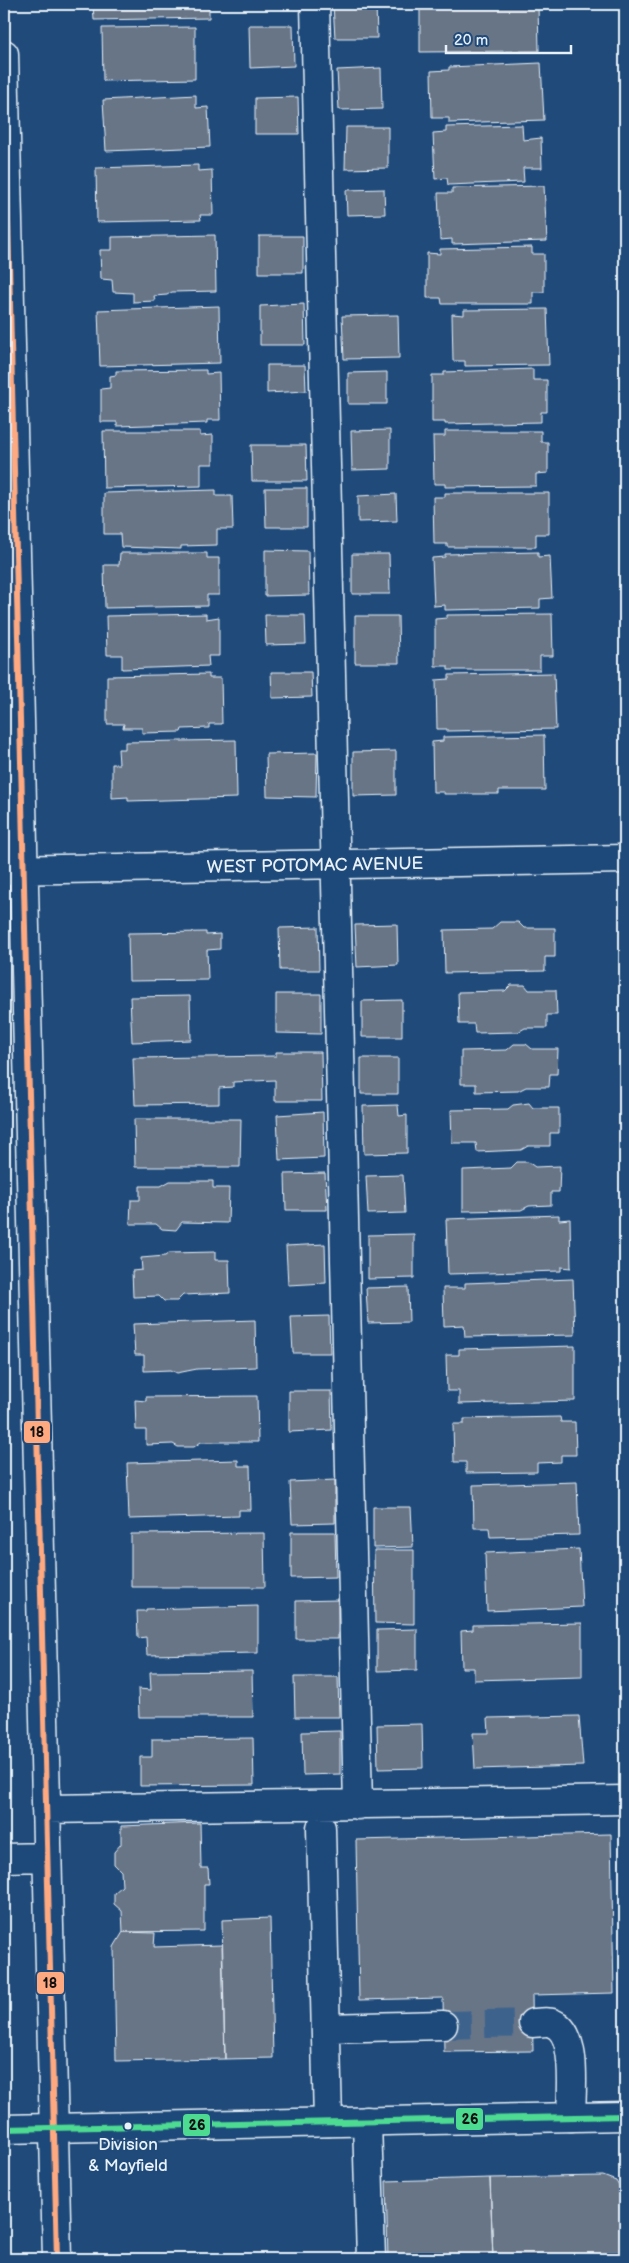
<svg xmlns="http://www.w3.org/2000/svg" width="629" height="2263" font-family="'Balsamiq Sans',sans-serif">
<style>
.building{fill:#687587;stroke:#e8f1f8}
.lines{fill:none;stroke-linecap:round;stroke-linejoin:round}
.minor-tunnel{stroke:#3d638d;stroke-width:28;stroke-dasharray:28 14;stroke-linecap:butt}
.minor-casing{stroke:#e8f1f8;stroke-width:31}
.major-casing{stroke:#e8f1f8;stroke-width:31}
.minor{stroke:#1f4a7a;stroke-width:28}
.major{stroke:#1f4a7a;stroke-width:28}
.bus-1-casing{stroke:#1f4a7a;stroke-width:10}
.bus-2-casing{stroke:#1f4a7a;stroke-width:10}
.bus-1{stroke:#ffa980;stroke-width:6}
.bus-2{stroke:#4ddb92;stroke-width:6}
.bus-dot{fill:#e8f1f8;stroke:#1f4a7a;stroke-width:2}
.labels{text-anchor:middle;stroke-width:4;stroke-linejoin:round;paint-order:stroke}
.bus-label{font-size:17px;fill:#e8f1f8;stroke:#1f4a7a}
.street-label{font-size:18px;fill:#e8f1f8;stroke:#1f4a7a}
.line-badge{stroke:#1f4a7a;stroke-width:2}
.pale-badge-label{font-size:14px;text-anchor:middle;font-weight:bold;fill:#111}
</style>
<rect width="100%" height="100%" fill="#1f4a7a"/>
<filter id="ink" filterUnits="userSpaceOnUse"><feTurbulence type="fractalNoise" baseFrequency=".02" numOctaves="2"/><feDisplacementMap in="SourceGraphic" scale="10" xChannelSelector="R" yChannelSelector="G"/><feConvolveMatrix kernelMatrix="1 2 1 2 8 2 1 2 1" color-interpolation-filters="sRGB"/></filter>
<g filter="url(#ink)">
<path class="building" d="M93,4h116v14l-115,2z
M333,4h43l1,34h-42z
M420,4h118l1,47 -119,1z
M249,25h44l1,41 -44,2z
M195,27v52l-92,2 -1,-53z
M541,63l3,57 -95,3v-5h-17l-1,-47 18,-1v-3z
M381,68l1,41 -43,1 -2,-40z
M196,95v13l12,-1 2,40 -104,4 -3,-51z
M298,97l1,37h-44v-36z
M522,125l1,15 18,-2 1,30h-19l1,14 -76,3 -1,-7 -12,1 -2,-46 13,-1v-5z
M346,127h42v41l-43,1z
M198,165v6l14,-1 1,45h-13l1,5 -104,2 -1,-54z
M544,186l3,55 -95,3v-5l-12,1 -2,-47h14v-5z
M384,189l1,25 -38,1 -1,-25z
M215,235l1,56 -44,1 -5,3 -13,1 1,5 -22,1v-9l-20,-1 -1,-12 -11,-1 -1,-29h12v-13z
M259,236h44v37h-44z
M532,247v7h12v38h-11v12h-91l-1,-6h-14v-45l13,1v-5z
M304,304l1,41h-45v-39z
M219,306l1,57 -120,3 -2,-56z
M547,309l2,56 -84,1v-5h-12l-1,-47 12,1v-5z
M398,315l1,43 -55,1 -2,-43z
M267,365h38l1,26 -39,2z
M533,369v11h14v32h-6v10l-96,2v-2h-13v-47h12v-3z
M206,370v4l13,-1 1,47h-13v3l-90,3v-4h-16v-33l9,-1v-12l6,-1v-4z
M387,372v32h-39v-31z
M390,430v39l-38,1 -1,-39z
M103,431h97v5l13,-1v29h-12v22l-97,2z
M445,431h96v11h7v31l-12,1v12l-91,1v-3h-11l-1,-48h12z
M251,445h55l1,36h-55z
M265,488h42v39h-41z
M216,490v6h16l1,33h-16v16l-36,1v3l-60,-2 -1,-13h-16v-41z
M445,493h104v41h-13v13h-89v-3h-13l-1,-47h12z
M396,494l1,27 -39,1v-26z
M265,550l43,1 1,44 -44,1z
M538,552v5l12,-1 2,42 -12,1v9l-95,2v-5l-11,1 -2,-48 13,-1v-3z
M120,553h87v5h12v37h-12v11l-102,2 -1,-43h15z
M352,554h37l1,40h-38z
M206,614v5l13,-2v39h-11l1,10 -87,3v-14h-15l-1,-39z
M552,614l1,42h-13v14h-92v-4h-13v-47l12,-1v-3z
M265,615h40l1,29 -40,1z
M355,616h43l1,47h-44z
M271,672h40l1,25 -40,1z
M554,673l2,56 -109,2v-2h-10l-1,-49 13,-1v-4z
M209,674v4h12l1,46h-13v4l-27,1 -1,3 -39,1v-5h-19l1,-4h-17v-48z
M544,735l1,55h-46v4h-55v-2h-11l-1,-50 11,-1v-4z
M236,740l1,58 -109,3v-4l-16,1v-34h7l-1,-15h7v-7z
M396,751v44l-43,1v-44z
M317,753l-1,44 -49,-1 -1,-42z
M500,922h18l6,6h31v29h-10v14l-100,2 -1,-43 48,-1z
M397,924l1,41 -41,2 -2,-42z
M318,927l1,43h-39l-1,-42z
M206,932v3l14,-1v15l-13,1 1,30 -79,1 -1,-48z
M511,985h14l4,5h27l1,25h-10v13h-22l-7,4 -43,1 -1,-9h-15l-1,-32 47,-1z
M276,994h45v40l-45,-1z
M190,996l1,44 -59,2 -2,-45z
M402,1000v37h-40v-36z
M514,1044h12l6,5h26l-1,25h-7l-1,13h-23l-8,4 -42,1v-8h-15v-33l46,-1z
M276,1052h45l1,49h-47v-21l-42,2v5l-14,1v16l-84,1 -2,-47 143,-2z
M361,1058h37v36h-37z
M529,1103l4,5h26v25h-9v13h-22l-7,4 -44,2 -1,-9h-24l-1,-33 57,-1 5,-4z
M398,1105l1,11 8,-1v38l-43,1 -1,-48z
M323,1112l1,46 -45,2 -2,-45z
M134,1119h107l-1,48h-105z
M517,1162h11l7,5 25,-1 -1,26h-8v13l-22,1 -8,4 -58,1v-41l48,-2z
M325,1173l2,37h-41l-1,-36z
M403,1175l2,38 -37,1 -2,-38z
M170,1181h43v7h16l-1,35 -46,-1 -6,8 -14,-1 -6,-5h-26l1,-24h9v-14h21z
M559,1215v5l11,-1 1,49 -10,-1v4l-113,3 -2,-55z
M414,1234v44l-46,1v-44z
M325,1244l1,39 -38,2 -2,-39z
M215,1252v8h14l1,33 -47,2 -6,6h-13l-5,-5 -26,1 -1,-26 10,-1 -1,-12 24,-2 4,-3z
M573,1279l2,56 -110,2 -1,-12 -20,1 -1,-38h22v-5z
M408,1287l1,35 -41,1 -2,-35z
M329,1316l1,37h-37l-2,-36z
M255,1320l1,47 -59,2 -20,4 -6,-3 -27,1v-16h-9l-2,-31z
M575,1346v55l-116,3v-13h-12l-1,-36h13v-6z
M289,1391h42l1,39 -43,2z
M257,1396l1,46h-57l-7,5h-16l-5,-3 -27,1v-15h-10l-1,-30 11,1v-4z
M560,1417l1,5h14l1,33h-15v7l-24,1v9l-71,1v-11h-12l-1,-38h11v-5z
M238,1460v6h12l1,44h-12v6l-110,3 -2,-56z
M335,1480v43l-43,1 -2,-42z
M577,1482l2,53 -89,2 -1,-9h-15l-1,-43z
M373,1507h38l2,40 -40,1z
M291,1532h44l1,45 -45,1z
M264,1533l1,54h-134v-53z
M579,1549l3,58 -95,4 -2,-58z
M374,1550h40v74l-39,-1z
M338,1600v39h-42v-38z
M258,1606v47l-111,2 -1,-18 -8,1 -1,-27h9v-2z
M582,1623v54l-108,3v-12h-12l-1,-37 12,-1v-5z
M417,1629v41l-40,1v-41z
M252,1671l1,46h-114l-1,-28 13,1 -1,-18z
M294,1677h44l1,40h-44z
M579,1716l4,50 -108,3 -2,-36h16l-1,-15z
M422,1724l1,44 -45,1 -1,-44z
M340,1731v43l-37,1 -1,-43z
M253,1738l1,47 -114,1v-29h12v-18z
M200,1823l1,45h7l1,16h-5v47l-81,1 -1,-21 -8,-7v-11l8,-7 -1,-15 -7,-7v-12l7,-8v-18z
M611,1834l3,159 -82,2 1,56 -89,1 -1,-54 -84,2 -3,-160z
M270,1918l3,140 -48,1 -3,-139z
M123,1932l32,1 -1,14 68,-2 3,114 -109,2 -2,-114z
M603,2176l13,5 7,12v66h-130l-3,-81z
M490,2178l3,81h-105l-2,-78z"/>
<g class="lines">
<path class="minor-tunnel" d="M443,2025l90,-2"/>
<g class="minor-casing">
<path id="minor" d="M315,4l43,1801
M4,54l53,2205
M4,870l621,-11
M46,1809l579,-9
M321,1828l7,294
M4,1858l43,-1
M533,2023c5,0 14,-2 19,0 27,9 19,71 19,94
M326,2028l117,-3
M367,2121l4,138"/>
</g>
<g class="major-casing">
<path id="major" d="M4,2129l621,-13"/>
</g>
<use href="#minor" class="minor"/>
<use href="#major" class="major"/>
<g class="bus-1-casing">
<path id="bus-1" d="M4,54l53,2205"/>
</g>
<g class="bus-2-casing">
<path id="bus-2" d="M4,2129l621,-13"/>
</g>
<use href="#bus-1" class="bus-1"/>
<use href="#bus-2" class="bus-2"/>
</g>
</g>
<circle class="bus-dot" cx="128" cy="2126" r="4.5"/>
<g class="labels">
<g class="bus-label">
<text x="128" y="2150">Division<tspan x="128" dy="21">&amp; Mayfield</tspan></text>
</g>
<g class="street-label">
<text transform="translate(315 865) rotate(-1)" y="6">WEST POTOMAC AVENUE</text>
</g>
</g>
<g class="line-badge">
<rect x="23" y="1420" width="28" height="24" rx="5" fill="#ffa980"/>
<rect x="36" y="1971" width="29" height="24" rx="5" fill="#ffa980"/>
<rect x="455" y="2107" width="29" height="24" rx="5" fill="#4ddb92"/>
<rect x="182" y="2113" width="29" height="24" rx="5" fill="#4ddb92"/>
</g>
<g class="pale-badge-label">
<text x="37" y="1437">18</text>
<text x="50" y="1988">18</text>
<text x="470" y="2124">26</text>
<text x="197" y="2130">26</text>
</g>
<rect width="629" height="2263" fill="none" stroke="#1f4a7a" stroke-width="20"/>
<rect x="10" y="10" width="609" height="2243" fill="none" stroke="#e8f1f8" stroke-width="2" filter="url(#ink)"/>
<path d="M446 45v8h125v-8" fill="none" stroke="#e8f1f8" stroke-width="2.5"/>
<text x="454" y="45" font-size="15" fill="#e8f1f8" stroke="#1f4a7a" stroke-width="4" paint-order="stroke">20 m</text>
</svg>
